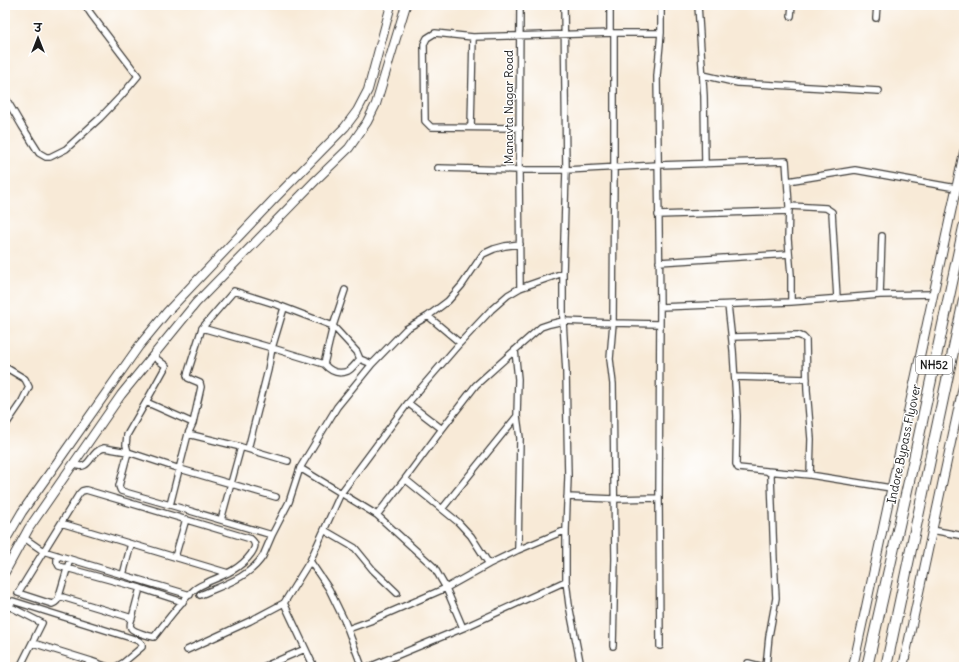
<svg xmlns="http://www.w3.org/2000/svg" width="969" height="672" font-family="Delius,'Playpen Sans Deva',sans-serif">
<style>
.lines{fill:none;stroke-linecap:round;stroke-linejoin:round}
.street-casing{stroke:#3d3b38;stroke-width:8}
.secondary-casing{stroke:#3d3b38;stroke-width:10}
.highway-casing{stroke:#3d3b38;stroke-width:12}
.street{stroke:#fff;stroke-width:5.5}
.secondary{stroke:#fff;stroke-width:8}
.highway{stroke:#fff;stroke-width:10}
.labels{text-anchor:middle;stroke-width:3;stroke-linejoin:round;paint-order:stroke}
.shield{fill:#fff;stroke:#606060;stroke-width:1}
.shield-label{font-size:11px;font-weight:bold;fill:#1c1c1c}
.street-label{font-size:12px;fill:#1c1c1c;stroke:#fff}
</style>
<rect width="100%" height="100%" fill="#fff"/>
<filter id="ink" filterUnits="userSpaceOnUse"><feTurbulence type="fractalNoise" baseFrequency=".025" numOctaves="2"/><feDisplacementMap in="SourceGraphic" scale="8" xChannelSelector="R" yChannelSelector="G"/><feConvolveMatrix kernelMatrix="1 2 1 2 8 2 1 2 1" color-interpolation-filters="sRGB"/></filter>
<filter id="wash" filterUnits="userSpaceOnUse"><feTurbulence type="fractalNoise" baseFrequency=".012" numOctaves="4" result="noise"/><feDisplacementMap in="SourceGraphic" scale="16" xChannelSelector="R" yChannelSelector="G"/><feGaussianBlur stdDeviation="0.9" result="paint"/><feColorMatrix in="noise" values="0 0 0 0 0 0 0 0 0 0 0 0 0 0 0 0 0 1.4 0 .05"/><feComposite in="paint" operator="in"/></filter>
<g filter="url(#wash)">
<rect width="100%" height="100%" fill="#f8ead7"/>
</g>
<g filter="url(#ink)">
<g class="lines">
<g class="street-casing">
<path id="street" d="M520,5l-1,165h47l-2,-165
M698,5l6,91 1,68
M791,16l1,-11
M876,18l1,-13
M610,33v-28
M614,33h47l-4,43 3,231 -1,191 1,148
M661,33v-28
M703,75l35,8 141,8
M5,97l17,29 17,27 7,4h4l16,-8 34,-31 22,-23 16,-19 -47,-62 -6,-9
M471,127l2,-90
M438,168l81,2 1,118
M788,181l67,-11 101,18
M789,206l37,2 6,4 5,86
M658,215l131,-4
M659,262l130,-8
M563,273l3,-103 92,-5 128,-4 3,45 -1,33 3,36v27
M880,295l2,-59
M728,305l5,45 4,66 -1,48 2,4 29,3 4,3v3l3,83 2,38 -7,38 -3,31
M660,307l131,-5 89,-7 53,-1
M284,308l-12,40 52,16c6,7 14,11 24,7 4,-2 8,-8 12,-12l12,5
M428,316l20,-15 14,-16 21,-31 11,-5 11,-3 15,-2
M202,328l32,-37 44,14 55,21 24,26 3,7
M732,337l66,-2 5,2 3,3 1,50 4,49 -1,36
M515,350l3,29 -1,37 3,22 -2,112
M324,364l9,-38 12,-36
M5,367l20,12 4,8 -7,14 -17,25
M735,377l72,2
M146,402l20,-36 -13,-10
M193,423l8,-36 -1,-4 -12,-5 -1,-3 15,-47 70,20 -4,22 -20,79
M442,429l-34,-26 52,-60
M288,461l-47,-14 -53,-13 -18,71 102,30 17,-33 11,-34
M73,464c18,9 16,-13 31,-16l24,4 52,17 96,28
M767,471l43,4 81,13
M405,479l37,-50 34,-44 39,-35 26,-23 9,-3 13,-3 50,2 1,-155v-135l-141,4 -38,-4 -8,5 -3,6 1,77 6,6 89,1
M567,497l47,2 45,-1
M170,505l-49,-14 -1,-2 -1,-3 9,-34 -2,-7 1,-10 19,-33 47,21 -5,11
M442,509l75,-93
M377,515l57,52 12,21 43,-24
M221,520l20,-73
M61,523l167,50
M324,530l31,18 18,22 24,23
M566,530l-48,20 -29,14 -18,-28 -13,-14 -53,-43 -28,36 -77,-47 37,-61 35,-43 34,-35 22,-13 32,27 31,-33 17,-15 12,-7 43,-15v48l3,51 2,105 -2,53v51l3,24 12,62
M932,530l32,6
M23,537l20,14 147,44
M57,555v7l2,4 81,22
M175,557l11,-38
M70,559l-11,37c-1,5 -3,7 -7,8l-34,-11 19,-31 42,-68 3,-3 4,-1 165,49c6,5 4,9 0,15 -10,14 -26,21 -41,27 -5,3 -12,5 -16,9 -14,12 -28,32 -40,47 -5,-1 -20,-5 -23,-9 -2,-3 0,-7 1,-10
M123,575l8,-31
M200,595c23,-10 49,-17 63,-39 3,-7 6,-14 9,-21
M59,596l73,22 8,-30 43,14
M284,603l26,-42
M5,604l37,19 -22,44
M5,611l8,-10 118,37 8,3 3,3v3l-19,16 -7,4
M348,629l22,-8 76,-33 17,40 103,-47
M33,643l58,18
M613,646l2,-87 -2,-175 -3,-25 3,-36 46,1
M187,650l63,-29 34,-18 30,64
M748,663l16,4
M86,667l5,-6 17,6
M263,667l42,-18
M362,667l-17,-45 -16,-33 -19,-28 31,-68 67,-90
M369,667l94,-39"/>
</g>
<g class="secondary-casing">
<path id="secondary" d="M5,541l17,-29 39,-55 78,-111 28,-34 110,-116 68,-69 12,-16 11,-21 23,-85
M5,572l24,-44 92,-133 75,-92 120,-123 33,-32 18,-26 9,-18 30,-99
M853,667l111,-515
M903,667l61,-285"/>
</g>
<g class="highway-casing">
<path id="highway" d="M867,667l47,-208 50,-232
M886,667l78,-367"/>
</g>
<use href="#street" class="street"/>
<use href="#secondary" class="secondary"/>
<use href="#highway" class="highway"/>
</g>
</g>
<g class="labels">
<rect class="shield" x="916" y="356" width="36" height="18" rx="3"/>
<g class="shield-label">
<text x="934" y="369">NH52</text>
</g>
<g class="street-label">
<text transform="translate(509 107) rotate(-90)" y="4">Manavta Nagar Road</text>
<text transform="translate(904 444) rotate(-78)" y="4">Indore Bypass Flyover</text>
</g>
</g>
<rect width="969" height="672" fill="none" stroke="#fff" stroke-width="20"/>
<g transform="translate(38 38)" stroke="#ffffff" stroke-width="3" paint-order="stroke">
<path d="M0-3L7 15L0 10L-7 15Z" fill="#1c1c1c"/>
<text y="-6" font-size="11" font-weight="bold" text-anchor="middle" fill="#1c1c1c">उ</text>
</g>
</svg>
